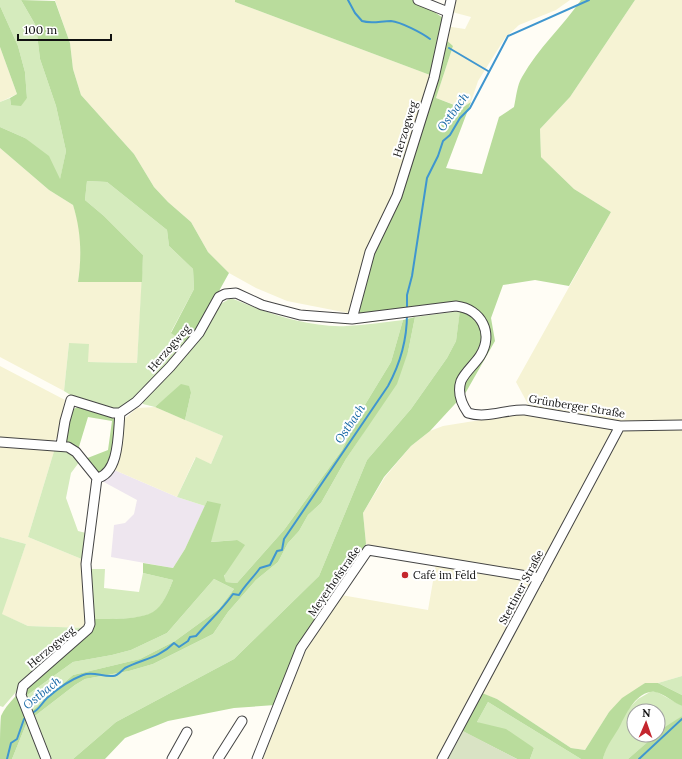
<svg xmlns="http://www.w3.org/2000/svg" width="682" height="759" font-family="Lora,serif">
<style>
.industrial{fill:#eee6ef}
.farmland{fill:#f6f3d4}
.green{fill:#d5ebbd}
.forest{fill:#b9dc9c;fill-rule:evenodd}
.cemetery{fill:#d9e3c4}
.lines{fill:none;stroke-linecap:round;stroke-linejoin:round}
.stream{stroke:#3f96cf;stroke-width:2}
.minor-casing{stroke:#444;stroke-width:11}
.minor{stroke:#fff;stroke-width:9}
.poi-dot{fill:#c4262e;stroke:#fff;stroke-width:1.5}
.labels{text-anchor:middle;stroke-width:4;stroke-linejoin:round;paint-order:stroke}
.street-label{font-size:11px;fill:#111;stroke:#fff}
.poi-label{font-size:11px;fill:#111;stroke:#fff;text-anchor:start}
.water-label{font-size:12px;font-style:italic;fill:#1768a6;stroke:#fff}
</style>
<rect width="100%" height="100%" fill="#fffdf5"/>
<path class="industrial" d="M112,469l65,28 28,9 -20,43 -12,19 -62,-11 3,-32 11,-2 9,-9 3,-14 -35,-19z"/>
<path class="farmland" d="M55,0h180v2l195,73 -35,120 -47,118 -61,-12 -31,-13 -27,-15 -21,-21 -17,-30 -23,-20 -14,-15 -20,-33 -53,-59 -8,-26 -3,-26z
M455,0h115l-14,10 -37,15 -14,13 -27,43 -7,21 -8,6 -27,-10 17,-52 -8,-6v-14l20,3 6,-12 -19,-5z
M635,0h47v676l-24,7h-13l-36,29 -24,38 -14,-2 -74,-49 -19,-7 -36,67h-179l42,-107 36,-57 87,15 9,-52 -71,-14 -3,-31 22,-36 26,-31 19,-15 13,-5 74,-12h11l1,-8 -13,-24 95,-170 -37,-23 -33,-32 -1,-28 30,-32z
M0,47l17,47 -17,8z
M0,148l49,42 24,15 6,19 2,33 -3,25h64l-5,81 -49,-1 -19,-19 -5,48 -64,-34z
M0,366l65,34 -8,38 -5,4 -52,-2z
M155,407l68,29 -12,28 -16,-6 -18,39 -65,-28 10,-48 15,-13z
M0,444l55,4 -27,89 56,23 3,68 -59,-2 -27,-12 25,-70 -26,-7z"/>
<path class="green" d="M0,0h21l15,26 4,33 16,47 10,45 -6,29 -35,-42 -25,-11v-25l10,-4 1,7 16,-7 -2,-26 -7,-26 -18,-40z
M87,181l20,1 60,48 2,16 24,23 1,20 -23,43 15,11 -58,63 -15,4 -41,-14 -8,-5 5,-48 20,1 -1,18 49,1 6,-108 -39,-39 -19,-16z
M231,298c35,15 77,30 116,28 19,-1 37,-4 56,-6l-12,42 -28,46 -21,42 -58,80 -47,53 -11,-1 -2,-5 13,-37 -27,2 -3,-41 -2,5 -28,-9 19,-40 15,7 12,-28 -38,-16 6,-27 -24,4 -12,10 -12,-3 -1,-4 75,-94z
M460,311l-4,30 -9,17 -36,51 -44,51 -48,116 -85,83 -118,63 -43,37h-61l15,-37 48,-37 10,-6 44,-8 24,-7 60,-30 15,-22 28,-32 22,-18 10,-19 11,-12 9,-16 13,-12 25,-44 16,-24 46,-83 7,-35z
M55,448l14,3 11,10 -9,12 -5,25 12,33 8,2 -2,27 -56,-23z
M0,537l26,7 -24,70 26,12 59,2 -65,57 -19,22 -3,-1z
M89,569h16l-1,19 35,4 4,-19 30,7c-4,10 -10,26 -19,32 -13,8 -47,7 -62,7z
M214,579l20,10 -15,20 -44,32 -35,18 -67,16 -41,36 -6,-15 47,-34 39,-7 19,-5 36,-17z
M682,676v19l-24,-12z
M650,692h7l25,14v10l-24,18v-23h-24v24h22l-28,24h-25l2,-9 22,-40 11,-11z
M488,702l93,57h-51l4,-11 -57,-26z"/>
<path class="forest" d="M21,0l34,1 15,42 3,26 8,26 53,59 20,33 14,15 23,20 17,30 21,21 -26,47 -17,23 -15,-10 23,-44 -1,-20 -24,-23 -2,-16 -60,-48 -20,-1 -2,19 19,16 39,39 -1,27h-64c4,-27 3,-51 -5,-77l-24,-15 -49,-42v-21l25,11 24,18 11,23 6,-28 -10,-45 -16,-47 -4,-33z
M235,0h182l29,20 -1,19 8,7 -17,52 26,10 9,-6 -25,66 36,6 17,-57 15,-10c2,-9 3,-22 8,-30 16,-29 41,-51 59,-77h54l-65,97 -30,32 1,28 33,32 37,23 -42,74 -34,-6 -32,5 -12,33 4,23 -29,51 -36,39 -19,15 -27,31 -21,36 3,31 -18,28 -73,133 -41,3 -66,13 -43,17 -20,21h-32l43,-37 118,-63 85,-83 48,-116 44,-51 36,-51 9,-17 5,-39h-14l-46,9 -43,4 -8,-5 45,-115 35,-120 -195,-73z
M0,6l18,40 7,26 2,26 -6,8 -10,-1 -1,-7 7,-4 -17,-47z
M415,317l-7,35 -11,32 -51,75 -25,44 -13,12 -9,16 -11,12 -10,19 -22,18 -28,32 -15,22 -60,30 -24,7 -44,8 -10,6 -48,37 -15,37h-12c0,-10 0,-35 1,-43 10,-23 66,-64 88,-81l3,-8v-8c16,0 47,1 61,-7 10,-6 16,-22 20,-32l-30,-7v-10l30,5 12,-19 22,-48 14,3 -10,38 26,-2 8,5 -21,31 2,6 11,1 47,-53 58,-80 21,-42 28,-46 12,-42zM214,579l20,10 -15,20 -44,32 -35,18 -67,16 -41,36 -6,-15 47,-34 39,-7 19,-5 36,-17z
M181,384l8,2 2,7 -6,27 -30,-13z
M78,407c12,0 32,5 39,15l-3,30 -10,19 -5,1 -14,-13 23,-9 4,-29 -24,-4 -10,33 -13,-10 6,-30z
M645,683h13l24,12v11c-8,-3 -19,-13 -27,-14 -17,-2 -28,20 -34,32 -6,12 -15,21 -18,35h-22l-93,-57 -11,20 29,7 28,19 -4,11h-13l-59,-30 19,-38 20,8 74,49 14,2 24,-38 13,-14z
M682,716v43h-54l37,-32z"/>
<path class="cemetery" d="M463,731l54,28h-69z"/>
<g class="lines">
<path class="stream" d="M348,0l7,13 7,8c9,3 19,0 29,0 10,1 31,12 39,18
M449,48l39,23
M407,310v-15l5,-19 15,-98 11,-22 5,-15 7,-6 10,-17 10,-10 38,-72 81,-36
M32,713c7,-3 9,-9 15,-15 10,-9 23,-18 36,-23 10,-4 19,2 30,1 5,0 8,-5 12,-8 18,-9 34,-10 49,-25l5,4 9,-6 2,-4 6,-1c12,-14 26,-26 37,-42l6,1c6,-10 14,-17 21,-27l10,-3 7,-14 5,-1 2,-11 104,-153c12,-22 19,-47 19,-72
M7,759l4,-16 6,-4 7,-20 3,-2
M639,759l43,-40"/>
<g class="minor-casing">
<path id="minor" d="M418,0l30,12
M352,319l104,-13c26,3 38,28 24,50 -6,9 -15,16 -19,25 -4,12 0,22 7,32 19,6 38,-4 57,-3l95,16 62,-1
M0,442l68,5 8,5 21,26
M61,445l4,-24 6,-21 42,13h7
M97,478c23,-5 21,-47 23,-65l16,-11 34,-35 29,-34 20,-36 6,-3 11,-1 26,12 38,10 52,4 18,-67 27,-56 37,-118 17,-78
M46,759l-25,-64 2,-9 65,-57 2,-5 -4,-60 11,-86
M172,759l15,-27
M218,759l24,-38
M257,759l44,-111 67,-98 171,28
M442,759l178,-333"/>
</g>
<use href="#minor" class="minor"/>
</g>
<circle class="poi-dot" cx="405" cy="575" r="4"/>
<g class="labels">
<g class="street-label">
<text transform="translate(405 129) rotate(-73)" y="4">Herzogweg</text>
<text transform="translate(169 348) rotate(-49)" y="4">Herzogweg</text>
<text transform="translate(577 406) rotate(9)" y="4">Grünberger Straße</text>
<text transform="translate(334 581) rotate(-55)" y="4">Meyerhofstraße</text>
<text transform="translate(521 587) rotate(-62)" y="4">Stettiner Straße</text>
<text transform="translate(51 647) rotate(-40)" y="4">Herzogweg</text>
</g>
<g class="poi-label">
<text x="413" y="579">Café im Feld</text>
</g>
<g class="water-label">
<text transform="translate(453 112) rotate(-54)" y="4">Ostbach</text>
<text transform="translate(350 424) rotate(-56)" y="4">Ostbach</text>
<text transform="translate(42 693) rotate(-39)" y="4">Ostbach</text>
</g>
</g>
<g transform="translate(646 723) rotate(2)"><circle r="19" fill="#ffffff" stroke="#a0a0a0"/>
<path d="M0-3L7 15L0 10L-7 15Z" fill="#c4262e"/>
<text y="-6" font-size="11" font-weight="bold" text-anchor="middle" fill="#111111">N</text>
</g>
<path d="M18 34v6h93v-6" fill="none" stroke="#111111" stroke-width="2"/>
<text x="24" y="34" font-size="12" fill="#111111" stroke="#ffffff" stroke-width="3" paint-order="stroke">100 m</text>
</svg>
